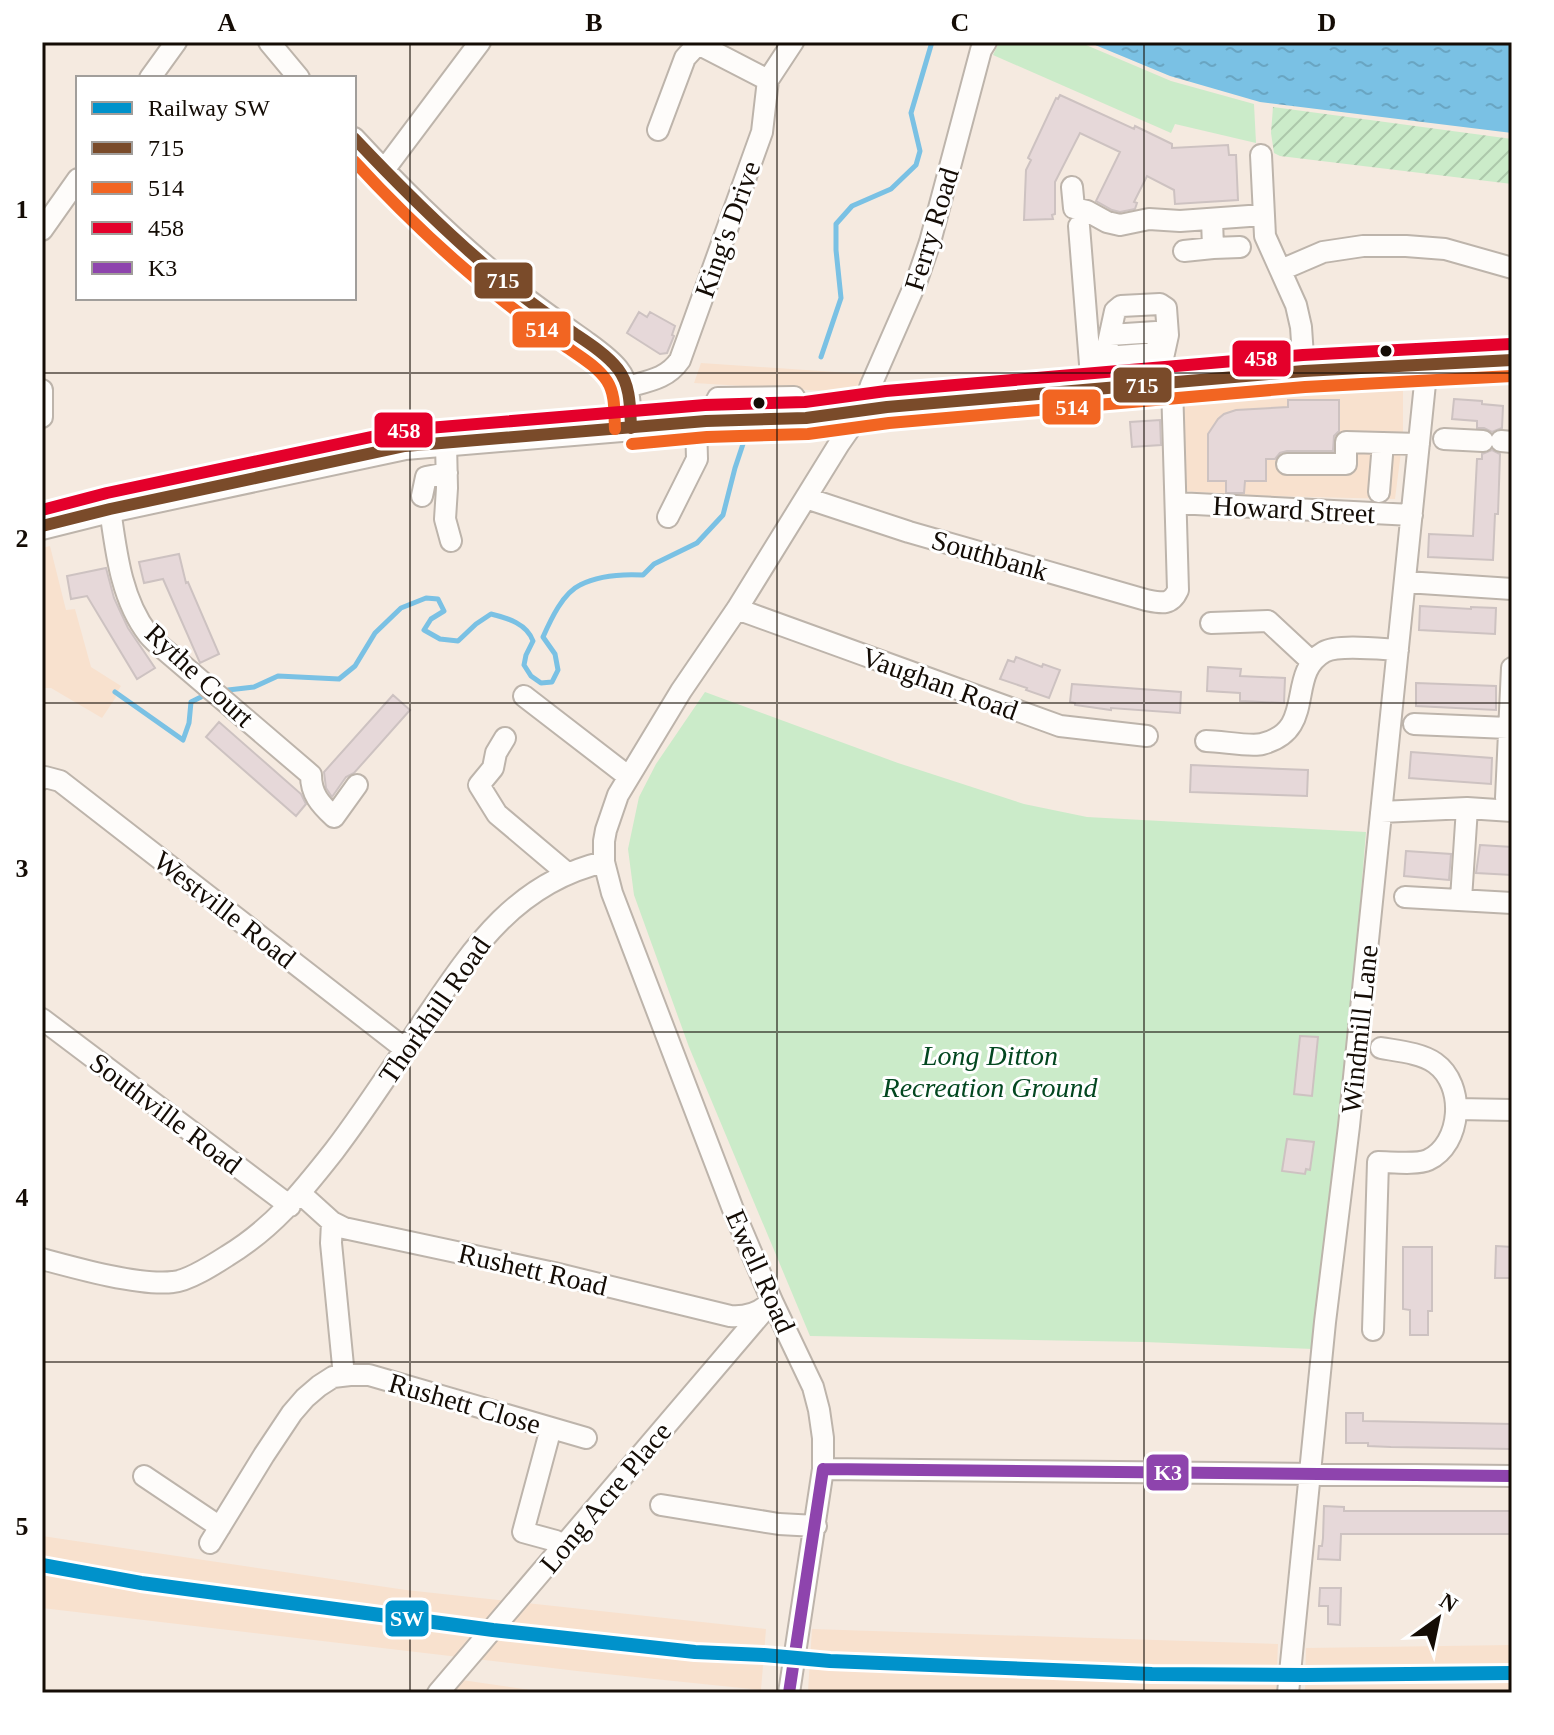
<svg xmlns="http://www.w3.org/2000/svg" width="1554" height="1735" font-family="Georgia,serif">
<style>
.built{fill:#f8e1ce}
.park{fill:#cbebc9}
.garden{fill:url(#garden-furrows)}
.water{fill:url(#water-ripples)}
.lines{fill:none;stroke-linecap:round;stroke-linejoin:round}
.stream{stroke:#7ac1e4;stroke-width:5}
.building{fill:#e6d8d9;stroke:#cdc2c1;stroke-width:2}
.minor-casing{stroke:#bdb4ab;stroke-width:24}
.major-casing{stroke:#bdb4ab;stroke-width:30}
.minor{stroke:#fefcfa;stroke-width:20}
.major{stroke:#fefcfa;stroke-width:26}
.bus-1-casing{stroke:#fff;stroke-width:18}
.bus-2-casing{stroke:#fff;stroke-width:18}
.bus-3-casing{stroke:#fff;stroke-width:18}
.bus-4-casing{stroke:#fff;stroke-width:18}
.bus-1{stroke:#7a4b2a;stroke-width:12}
.bus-2{stroke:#f26522;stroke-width:12}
.bus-3{stroke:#e4002b;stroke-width:12}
.bus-4{stroke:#8e44ad;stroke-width:12}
.rail-1-casing{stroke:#fff;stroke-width:20}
.rail-1{stroke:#0092cb;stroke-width:14}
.grid{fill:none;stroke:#140c05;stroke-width:2;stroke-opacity:0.55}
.bus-dot{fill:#140c05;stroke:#fff;stroke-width:3}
.labels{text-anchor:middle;stroke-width:6;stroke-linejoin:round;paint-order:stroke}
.street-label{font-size:28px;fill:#140c05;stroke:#fff}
.park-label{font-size:28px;font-style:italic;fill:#034720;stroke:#fff}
.line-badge{stroke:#fff;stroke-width:3}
.badge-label{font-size:22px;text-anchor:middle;font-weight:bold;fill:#fff}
.neatline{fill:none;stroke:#140c05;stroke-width:3}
.grid-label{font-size:26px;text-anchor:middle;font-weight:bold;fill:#140c05}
</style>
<defs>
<pattern id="garden-furrows" width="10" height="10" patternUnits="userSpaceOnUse" patternTransform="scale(2)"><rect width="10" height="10" fill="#cbebc9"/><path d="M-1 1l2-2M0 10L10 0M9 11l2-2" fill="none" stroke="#adc8ab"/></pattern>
<pattern id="water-ripples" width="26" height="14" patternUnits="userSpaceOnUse" patternTransform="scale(2)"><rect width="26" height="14" fill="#7ac1e4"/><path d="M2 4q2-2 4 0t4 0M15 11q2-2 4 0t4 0" fill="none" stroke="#69a5c2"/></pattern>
</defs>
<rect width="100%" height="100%" fill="#f5eae0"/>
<path class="built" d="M701,363l163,11 -6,19 -164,-10z
M1319,386l84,3v47l-8,63 -128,-3 -85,-5 -3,-89z
M50,546l16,64 9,-1 16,58 30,19 -6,9 1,2 -14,21 -51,-30h-9v-140z
M42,1536l364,54 360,39 -5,61 -184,-19 -535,-63z
M812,1629l466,15 -2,49h-428l-40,-2z
M1512,1645v48h-207l1,-45z
M441,1677l111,16h-113z"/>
<path class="park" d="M999,42h80l92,39 83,23 2,39 -81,-19 -4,9 -178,-78z
M705,692l193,71 126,41 63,13 279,15 -15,181 -38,336 -168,-7 -335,-6 -121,-289 -55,-152 -6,-46 11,-52 17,-33z"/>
<path class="garden" d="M1273,107l239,32v45l-232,-28 -6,-3 -3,-20z"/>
<path class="water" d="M1088,42h424v91l-252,-31 -90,-26z"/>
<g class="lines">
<path class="stream" d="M821,357l20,-59 -5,-48v-26l16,-18 39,-17 25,-24 4,-14 -9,-38 21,-71
M228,690l26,-3 24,-11 61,3 16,-13 20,-33 26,-25 25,-10 12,1 6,12 -13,8 -7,11 16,9 18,2 18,-17 15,-10c17,4 36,10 42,27l-7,14 -2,10 7,11 10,7 11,-1 6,-12 -3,-16 -12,-17c8,-18 20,-44 37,-52 19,-10 44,-11 63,-10l11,-11 43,-21 26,-28 12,-47 8,-24
M115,692l68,48 6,-17 2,-21 10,-5"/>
</g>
<path class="building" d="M1060,95l74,34 1,-3 37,18v4l56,-3 1,10h7l2,45 -63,4 -1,-14 -27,-14 -13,26 3,1 -2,6 -15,3 -8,-2 -16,-9 24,-49 -40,-19 -25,49v32l-3,1 1,4 -29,1 2,-50 5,-10 -3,-2 28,-60 2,1z
M639,312l8,5 3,-5 25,14 -3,9 2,1 -7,17 -7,1 -33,-21z
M1454,399l28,2v3l21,2 -1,22 -10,4 -8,-4h-7v-7l-25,-2z
M1288,400h51v31l-5,5 -1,15h-46l-7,2 -5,6h-9v22h-21l-1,12h-18v-12h-18v-47l10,-15 6,-5 12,-4 52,-3z
M1160,420l1,25 -29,2 -2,-25z
M1492,450l8,4 -2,60h-3l-2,46 -65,-3 1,-23 44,2 4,-77h5v-5z
M179,554l7,29 2,-1 31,72 -19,9 -37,-84 -19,4 -5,-21z
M106,568l8,30 6,13 8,17 27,40 -18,11 -50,-83 -16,3 -4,-23z
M1420,606l51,3v-2l25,1 -1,26 -76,-4z
M1016,657l26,10 1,-3 17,6 -11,28 -23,-8 1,-2 -27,-9 8,-19 6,2z
M1208,667l33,2 -1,7 45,2 -1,25 -44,-2v-8l-33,-2z
M1416,683l80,3v24l-80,-4z
M1072,684l109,8 -1,21 -69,-5v2l-36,-5v-2l-5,-1z
M393,695l17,15 -56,63 -8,4 -14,20 -6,-9 -2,-16z
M219,722l82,72 5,10 -10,12 -90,-79z
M1411,752l81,6 -1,26 -82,-6z
M1191,765l117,5 -1,26 -117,-4z
M1480,845l32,2v28l-36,-2z
M1406,851l45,3 -2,26 -45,-4z
M1300,1036l18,1 -6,59 -18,-2z
M1287,1139l27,3 -4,28 -4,-1 -1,5 -23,-3z
M1496,1246l16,1v31h-17z
M1403,1247h29v64h-4v24h-18v-25l-7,-1z
M1346,1413h17v8l149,3v25l-121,-2 -23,-1v-3h-22z
M1324,1506l20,1v4h168v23h-171l-1,26 -22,-1 1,-13h3l1,-8z
M1320,1588h21l-1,37 -12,-1v-18h-9z"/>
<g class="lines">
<g class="minor-casing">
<path id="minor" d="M269,42l30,36
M150,78l26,-36
M658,130l27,-72 10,-11h9l64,33
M354,138c50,54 103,106 161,152 23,18 46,34 70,51 11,8 24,17 33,28 13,16 12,39 13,59
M1261,155l4,81 31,69 5,22 3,44
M384,170l96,-128
M1072,187l2,21 13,3 20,11 13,3 29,-6 31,2 83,-6
M1079,226l13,163
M42,230l36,-51
M1213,248l27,-1
M1184,251l29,-3 -1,-29
M1281,270l42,-18 40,-6h43l39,3 67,19
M1110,335l46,-3 2,14
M1105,357l10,-46 6,-5 39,-2 6,4 2,27 -7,32
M1096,366l9,-9 54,-4 2,18
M627,387c21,-6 40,-8 53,-27l82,-228 6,-52 25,-38
M42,390v27
M706,421l12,-23 76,-1 12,21
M1444,439l39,2
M1501,441l11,1
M446,443l1,45 -2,31 6,22
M1287,464h59v-22l73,2
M1379,492l4,-49
M422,496l4,-19 21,-4
M806,498l103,34 237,68c15,3 25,6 32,-10l-6,-206
M1176,503l236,12
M110,509c6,42 11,90 38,125 5,6 12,12 18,17l145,124c0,19 9,29 23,42l23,-32
M668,517l29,-58 -1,-37
M1406,582l106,7
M737,609l323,117 87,10
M1211,623l57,-2 43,40
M524,696l105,81
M1414,724l94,4
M505,738l-9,15 -3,15 -14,17 18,29 71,60
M1206,741c15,0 44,6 56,3 56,-14 23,-70 62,-92 14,-8 56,-3 74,-2
M42,779l3,-2 15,4 345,268
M1506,798l6,-130
M1381,812l86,-4 45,3
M1405,897l107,6
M1461,899l6,-91
M42,1019l248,187
M1457,1109l55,1
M301,1194l31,28 12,6 210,45 176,43c12,1 26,-2 36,-10
M332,1222l-1,21 13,133
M42,1259c33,9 98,27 131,23 15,-1 40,-17 54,-26 46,-28 74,-63 107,-105 32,-42 60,-86 89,-129 48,-71 91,-139 181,-160
M1373,1330l5,-168c13,0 39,3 50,-2 34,-16 38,-75 7,-97 -14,-10 -37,-12 -54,-15
M551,1428l-28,104 33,9
M823,1469l689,7
M144,1476l76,51
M661,1505l118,19 37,2
M210,1543l54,-88 28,-42 13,-15 14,-12 14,-9 17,-2h19l217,63
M438,1693l334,-392
M789,1693l34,-224v-31l-4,-28 -6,-23 -41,-86 -38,-89 -122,-319 -8,-31v-21l2,-11 12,-35 63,-104 56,-82 102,-165 23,-33 9,-26 46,-105 13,-38 51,-192 5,-8
M1288,1693l37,-371 24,-196 78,-762"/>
</g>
<g class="major-casing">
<path id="major" d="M42,526l68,-17 295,-63 301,-25 100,-3 81,-11 417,-36 208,-11"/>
</g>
<use href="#minor" class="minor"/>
<use href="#major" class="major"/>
<g class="bus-1-casing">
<path id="bus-1" d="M354,138c51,54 103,106 161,152 20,16 40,30 60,44 15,10 32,21 43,35 13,17 12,39 13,59
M42,526l68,-17 295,-63 301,-25 100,-3 81,-11 417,-36 208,-11"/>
</g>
<g class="bus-2-casing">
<path id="bus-2" d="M354,161c47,51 97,99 152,142 19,15 39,29 59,43 14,10 32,20 42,35 9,14 7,32 8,48
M632,444l75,-7 101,-3 81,-11 416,-36 207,-11"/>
</g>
<g class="bus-3-casing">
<path id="bus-3" d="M42,510l65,-17 297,-63 301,-25 100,-3 81,-11 417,-36 208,-11"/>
</g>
<g class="bus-4-casing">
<path id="bus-4" d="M823,1469l689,7
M789,1693l34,-224"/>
</g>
<use href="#bus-1" class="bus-1"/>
<use href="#bus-2" class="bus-2"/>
<use href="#bus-3" class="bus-3"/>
<use href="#bus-4" class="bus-4"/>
<g class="rail-1-casing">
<path id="rail-1" d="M42,1565l99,18 352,47 202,22 69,3 66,6 322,13 152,1 208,-2"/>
</g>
<use href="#rail-1" class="rail-1"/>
</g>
<path class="grid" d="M410,42v1651M777,42v1651M1144,42v1651M42,373h1470M42,703h1470M42,1032h1470M42,1362h1470"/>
<g class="bus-dot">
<circle cx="1386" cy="351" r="7"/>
<circle cx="759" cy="403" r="7"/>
</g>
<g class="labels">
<g class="street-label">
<text transform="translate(727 229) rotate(-70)" y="10">King's Drive</text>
<text transform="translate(931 229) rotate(-73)" y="10">Ferry Road</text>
<text transform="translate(1294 509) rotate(3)" y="10">Howard Street</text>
<text transform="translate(990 555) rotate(16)" y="10">Southbank</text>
<text transform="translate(200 675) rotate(43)" y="10">Rythe Court</text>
<text transform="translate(940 683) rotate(20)" y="10">Vaughan Road</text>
<text transform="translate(225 909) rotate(38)" y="10">Westville Road</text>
<text transform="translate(434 1010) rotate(-55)" y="10">Thorkhill Road</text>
<text transform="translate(1359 1029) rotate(-84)" y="10">Windmill Lane</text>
<text transform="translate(166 1113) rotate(37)" y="10">Southville Road</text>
<text transform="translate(533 1269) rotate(13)" y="10">Rushett Road</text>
<text transform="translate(761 1271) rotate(66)" y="10">Ewell Road</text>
<text transform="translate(465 1403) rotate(16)" y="10">Rushett Close</text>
<text transform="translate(605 1497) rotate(-50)" y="10">Long Acre Place</text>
</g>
<g class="park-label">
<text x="990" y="1065">Long Ditton<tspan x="990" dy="32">Recreation Ground</tspan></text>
</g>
</g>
<g class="line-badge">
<rect x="473" y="261" width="61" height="39" rx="8" fill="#7a4b2a"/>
<rect x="511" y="310" width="61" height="39" rx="8" fill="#f26522"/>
<rect x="1231" y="339" width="61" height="39" rx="8" fill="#e4002b"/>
<rect x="1112" y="366" width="61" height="38" rx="8" fill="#7a4b2a"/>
<rect x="1041" y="388" width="61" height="38" rx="8" fill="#f26522"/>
<rect x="373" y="411" width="61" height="38" rx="8" fill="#e4002b"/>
<rect x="1145" y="1453" width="45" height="39" rx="8" fill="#8e44ad"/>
<rect x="384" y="1599" width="46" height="39" rx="8" fill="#0092cb"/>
</g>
<g class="badge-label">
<text x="503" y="288">715</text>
<text x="542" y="337">514</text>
<text x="1261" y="366">458</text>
<text x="1142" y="393">715</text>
<text x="1072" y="415">514</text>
<text x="404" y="438">458</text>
<text x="1168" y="1480">K3</text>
<text x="407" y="1626">SW</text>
</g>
<rect width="1554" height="1735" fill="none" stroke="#ffffff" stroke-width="88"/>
<rect x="76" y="76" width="280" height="224" fill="#ffffff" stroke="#a19e9b" stroke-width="2"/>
<rect x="92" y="102" width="40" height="12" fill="#0092cb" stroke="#a19e9b" stroke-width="2"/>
<text x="148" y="116" font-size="24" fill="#140c05">Railway SW</text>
<rect x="92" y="142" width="40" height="12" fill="#7a4b2a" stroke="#a19e9b" stroke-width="2"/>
<text x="148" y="156" font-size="24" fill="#140c05">715</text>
<rect x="92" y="182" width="40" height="12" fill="#f26522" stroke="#a19e9b" stroke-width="2"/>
<text x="148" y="196" font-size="24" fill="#140c05">514</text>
<rect x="92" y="222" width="40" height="12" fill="#e4002b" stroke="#a19e9b" stroke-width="2"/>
<text x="148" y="236" font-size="24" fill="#140c05">458</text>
<rect x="92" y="262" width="40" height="12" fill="#8e44ad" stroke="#a19e9b" stroke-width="2"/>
<text x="148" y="276" font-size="24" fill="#140c05">K3</text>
<g transform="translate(1438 1619) rotate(33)" stroke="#ffffff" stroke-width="6" paint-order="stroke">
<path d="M0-6L14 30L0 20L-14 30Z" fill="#140c05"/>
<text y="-12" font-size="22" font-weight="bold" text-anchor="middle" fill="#140c05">N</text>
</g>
<rect x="44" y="44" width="1466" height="1647" class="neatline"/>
<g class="grid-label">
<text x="227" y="31">A</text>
<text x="594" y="31">B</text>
<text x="960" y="31">C</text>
<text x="1327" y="31">D</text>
<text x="22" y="218">1</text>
<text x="22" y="547">2</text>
<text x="22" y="877">3</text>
<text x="22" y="1206">4</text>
<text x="22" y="1535">5</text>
</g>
</svg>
